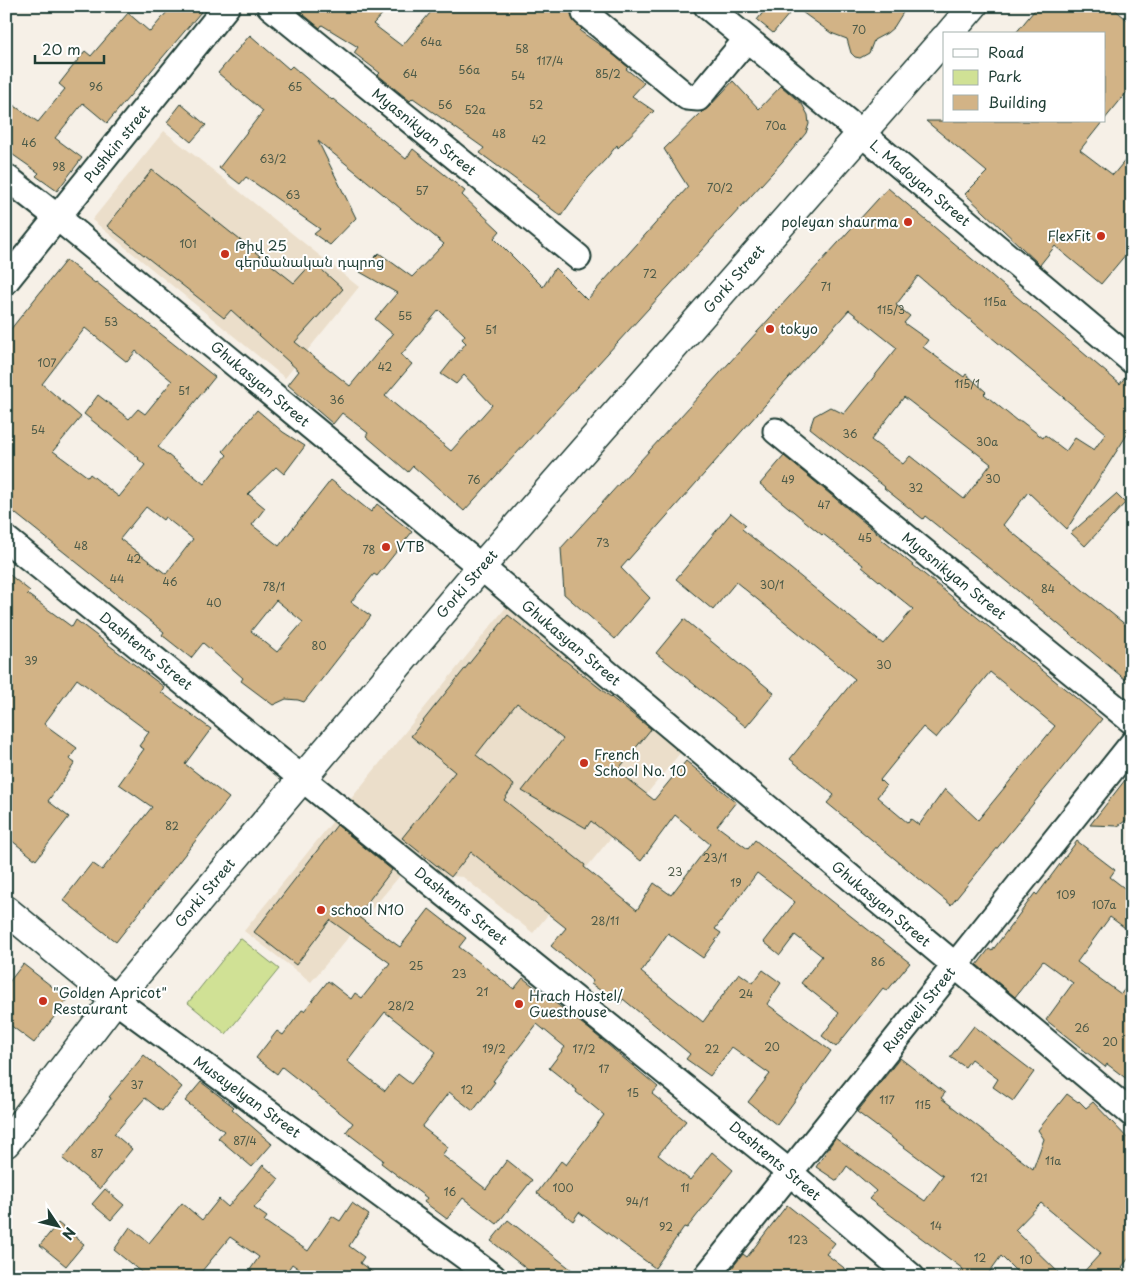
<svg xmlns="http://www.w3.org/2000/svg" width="1138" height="1283" font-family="'Playpen Sans','Noto Sans Armenian',sans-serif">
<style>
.built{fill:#ebdeca}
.green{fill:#d0e195;stroke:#788f64}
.building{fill:#d2b386;stroke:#1f3d34;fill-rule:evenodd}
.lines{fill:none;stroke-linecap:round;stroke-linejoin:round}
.minor-casing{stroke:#1f3d34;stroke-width:29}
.tertiary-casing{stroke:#1f3d34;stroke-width:31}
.secondary-casing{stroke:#1f3d34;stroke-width:31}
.minor{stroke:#fff;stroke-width:25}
.tertiary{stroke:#fff;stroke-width:28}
.secondary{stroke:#fff;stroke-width:28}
.poi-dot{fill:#c8321e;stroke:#fff;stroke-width:2}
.labels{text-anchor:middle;stroke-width:4;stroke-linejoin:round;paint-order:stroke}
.number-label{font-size:11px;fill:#4c5a48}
.street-label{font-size:14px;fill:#1f3d34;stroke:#fff}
.poi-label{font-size:14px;fill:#1f3d34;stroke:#fff;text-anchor:start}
</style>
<rect width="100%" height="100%" fill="#f6f0e7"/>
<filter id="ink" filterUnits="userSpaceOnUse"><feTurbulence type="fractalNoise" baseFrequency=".02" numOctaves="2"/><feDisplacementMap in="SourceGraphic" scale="10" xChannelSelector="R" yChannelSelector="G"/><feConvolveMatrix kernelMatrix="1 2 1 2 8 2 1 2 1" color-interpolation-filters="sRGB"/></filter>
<g filter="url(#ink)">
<path class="built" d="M164,131l195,156 -74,91 -193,-158z
M507,606l174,146 -148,181 -70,-56 -60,-5 -92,110 -67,-51z"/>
<path class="green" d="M240,938l39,31 -53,65 -38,-31z"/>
<path class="building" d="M172,6h34l-99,117 -24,-20 -28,35 27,20 -25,33 -21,-15 3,-3 -33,-23v-50l32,22 27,-33 -6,-5 26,-33 6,5 37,-43 22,19z
M293,6h97l-17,18 29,22 34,-40h133l3,2v10l10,11 -2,2 30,21 18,15 -2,2 18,14 -12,13 22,15 -36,37 -1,-3 -11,14 -18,19 -27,38 -24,-18 1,-2 -58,-43 4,-5 -71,-50 -3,3 -32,-26 2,-2 -26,-20 4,-6 -36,-22 -2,3z
M768,6h139l-13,21 -7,6 -13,7 -5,13 -9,5 -5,-1 -4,-4 -4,-14 -16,-6 -36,-26 -22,26 -16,-13z
M1038,6h73l21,18v62l-28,34v-86h-89z
M250,35l39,34 3,-3 40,34 1,-1 73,60 7,-10 52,42 -3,4 38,36 -6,7 49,49 12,-19 32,32 101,-113 -24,-38 38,-37 7,-5 24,-26 26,28 22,-23 21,18 6,11 1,9 -3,9 -24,29 -318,349 -51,-45 -5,6 -42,-36 2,-3 -26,-20 -9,11 -45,-39 11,-14 -68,-61 -7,8 -117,-92 45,-56 142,113 19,-21 30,27 -48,53 55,44 43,-52 -18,-15 22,-26 -37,-21 19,-19 33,24 32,-33 -126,-103 38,77 -26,27 -16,-11 6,-5 -74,-52 -6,7 -21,-16 44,-57 -45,-38zM439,310l26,25 -3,4 4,4 -25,31 15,10 8,-9 28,30 -41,46 -66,-55 27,-32 -11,-9z
M181,104l25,21 -15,17 -24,-20z
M926,121h177l-23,29 33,25 19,-23v95l-31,37 -46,-38 -15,19 -75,-71 22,-22z
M888,188l232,196 7,-10 5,1v52l-65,102 -39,-37 -25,33 129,105v55l-148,-122 -59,-47 -2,3 -39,-31 1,-1 -75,-59 4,-12 16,-9 14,7 53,-66 -48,-38 -228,258 29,30 -35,41 -51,-45 -3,-46zM918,276l188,157 -12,17 -19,-12 -9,13 -21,-16 -2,3 -22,-17h-4l-33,-27 2,-2 -20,-18 -2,3 -41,-30 5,-7 -24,-17 6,-7 -14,-11zM904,397l87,67 -27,35 -54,-43 -7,8 -32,-24z
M66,260l29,23 1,-1 119,95 -57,70 46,37 23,-29 -4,-4 34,-41 26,22 22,14 -21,28 -8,-7 -28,27 17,14 -13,17 27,21 52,-66 40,32 6,-8 35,28 -35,44 -3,-2 -23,28 20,14 -67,86 -6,-2 -12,-1 -13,6 -32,-24 2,-3 -40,-35 -12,15 -29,-23 2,-3 -158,-126v-171zM85,328l42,34 9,-11 36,30 -27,33 -7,-5 -9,10 -31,-24 -14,19 55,44 -1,1 7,6 -26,32 -29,-23 -2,3 -35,-26 28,-34 -39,-33zM146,507l17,13 2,-3 28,22 -27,35 -46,-35zM276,600l27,22 -26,30 -26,-21z
M784,456l98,81 -1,2 221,180 -151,186 -124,-102 7,-8 -44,-36 65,-80 -119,-97 -23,28 -37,-31 55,-66 15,12 -4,4 141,115 30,-35 -51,-42 1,-2 -40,-31 -1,1 -62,-51zM990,672l65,54 -77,94 -33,-31 -26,36 -8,-6 -3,4 -31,-26 9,-11 -6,-6 43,-53 13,11z
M1116,494l9,9 -40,43 -14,-13z
M6,572l24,19 -3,3 45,33 4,-7 88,67 -3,5 50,37 -26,35 44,34 -113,144 -53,-42 29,-37 10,7 50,-63 -33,-23 25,-35 -5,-3 10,-14 -72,-53 -33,45 33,24 -8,11 6,4 -27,38 21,16 -33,43 -30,-24z
M508,615l143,114 -34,42 37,29 32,-39 50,41 -19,24 31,23 7,-9 155,123 -23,28 -4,-3 -47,59 -14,-11 17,-23 -38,-30 21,-27 -27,-21 -15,20 -16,-13 31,-40 -38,-29 -42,56 6,4 -18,25 -35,-25 -27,39 62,50 36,-49 14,10 10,-13 18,13 -14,21 64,47 -54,74 -29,-23 22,-28 -38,-27 -22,29 -24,-17 4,-5 -67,-55 -3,5 -29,-20 2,-3 -42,-35 15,-18 -95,-76 -20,25 -49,-39 53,-66 -44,-36zM517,703l46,36 -41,52 64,37 5,-7 50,40 34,-46 35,29 -39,51 -17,-12 -17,27 -53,-43 1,-2 -81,-65 10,-15 -38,-30z
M684,619l90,74 -28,34 -90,-74z
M1132,771v43l-4,5 -10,7 -28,-1z
M337,825l55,45 -35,46 43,31 29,-38 37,29 -7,9 55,42 9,-11 66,51 69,58 -6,7 34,27 -28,34 32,25 22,-28 21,18 -46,58 -3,-1 -29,41 -76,-56 -6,9 -36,-28 24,-32 5,4 38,-50 -28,-23 1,-2 -28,-22 16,-21 -28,-23 -44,57 2,1 -22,29 -24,-19 -27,35 26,20 -6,8 44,34 21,-29 25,20 -35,44 -34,-26 -16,21 -23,-17 3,-4 -46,-35 2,-3 -37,-28 7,-9 -71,-56 -5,7 -21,-16 21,-27 6,4 19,-25 2,1 24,-30 23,18 4,-6 7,5 28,-35 -60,-43 -34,45 -42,-33zM385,1012l51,40 -25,32 -13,-10 -13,17 -38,-30z
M1077,841l38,29 -5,7 22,17v39l-22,-16 -33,45 44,32 11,-15v104l-25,-19 -2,3 -59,-47 27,-37 -30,-22 -28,36 -38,-32 12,-16 3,2 43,-58 2,2z
M23,964l45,35 -34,44 -28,-21v-36z
M974,1026l60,46 -21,29 -20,-14 5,-8 -27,-20 -6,8 -15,-10z
M144,1055l38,32 -20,24 -17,-13 -31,36 18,15 -32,40 -37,-30 48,-61 -2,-1z
M900,1058l45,35 -4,5 92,71 11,-30 -6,-9 29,-36 11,8 1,-1 7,7 7,-6 39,41v111l-10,13 10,10h-53l22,-24 -60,-50 -26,27 48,47h-41l-21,-21 -15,21h-28l5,-8 -94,-70 7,-8 -29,-25 -10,15 -21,-14 19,-29 90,63 18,-25 -86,-64z
M201,1082l33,25 -2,2 40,35 -20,23 -34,-29 6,-7 -39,-30z
M263,1165l16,14 -25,29 13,9 -3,4 44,30 24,-35 8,5 12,-18 17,12 -20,31 15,11 -4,6 19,14h-69l-18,-13 -9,13h-38l14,-20 -29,-20 -33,40h-50l-33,-27 16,-23 19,16 33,-40 20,17 17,-21 9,8z
M105,1189l19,16 -13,15 -19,-16z
M787,1205l48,38 -9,11 30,23h-131l18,-23 4,3z
M508,1220l73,57h-44l-46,-36z
M58,1223l26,21 -18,22 -26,-21z"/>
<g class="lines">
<g class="minor-casing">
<path id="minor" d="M270,6l308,251
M707,6l154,127 271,228
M585,13l102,84 11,1 49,-59
M6,177l51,40 424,350 651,547
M6,281l221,-275
M776,431l356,290
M6,539l783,633 123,105
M115,1000l378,277
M706,1277l426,-533"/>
</g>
<g class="tertiary-casing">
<path id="tertiary" d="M6,910l109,90"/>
</g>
<g class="secondary-casing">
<path id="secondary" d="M949,34l24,-28
M6,1143l109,-143 366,-433 463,-528"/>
</g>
<use href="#minor" class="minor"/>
<use href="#tertiary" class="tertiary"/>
<use href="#secondary" class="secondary"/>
</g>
</g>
<g class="poi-dot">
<circle cx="908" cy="222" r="5"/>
<circle cx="1101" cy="236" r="5"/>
<circle cx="225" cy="254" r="5"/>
<circle cx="770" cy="329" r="5"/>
<circle cx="386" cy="547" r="5"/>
<circle cx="584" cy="763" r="5"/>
<circle cx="321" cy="910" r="5"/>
<circle cx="43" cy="1001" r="5"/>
<circle cx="519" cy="1004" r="5"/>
</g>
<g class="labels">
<g class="number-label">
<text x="859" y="34">70</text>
<text x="431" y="46">64a</text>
<text x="522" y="53">58</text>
<text x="550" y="65">117/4</text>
<text x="469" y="74">56a</text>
<text x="410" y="78">64</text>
<text x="608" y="78">85/2</text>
<text x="518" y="80">54</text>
<text x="96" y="91">96</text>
<text x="295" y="91">65</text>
<text x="445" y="109">56</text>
<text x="536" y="109">52</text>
<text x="475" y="114">52a</text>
<text x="776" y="130">70a</text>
<text x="499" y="138">48</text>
<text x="539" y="144">42</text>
<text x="29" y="147">46</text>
<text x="273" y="163">63/2</text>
<text x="59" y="171">98</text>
<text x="720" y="192">70/2</text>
<text x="422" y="195">57</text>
<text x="293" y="199">63</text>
<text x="188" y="248">101</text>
<text x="650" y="278">72</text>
<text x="826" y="291">71</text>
<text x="995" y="306">115a</text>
<text x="891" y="314">115/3</text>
<text x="405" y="320">55</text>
<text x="111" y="326">53</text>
<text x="491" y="334">51</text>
<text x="47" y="367">107</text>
<text x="385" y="371">42</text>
<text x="967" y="388">115/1</text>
<text x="184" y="395">51</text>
<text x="337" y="404">36</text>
<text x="38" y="434">54</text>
<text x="850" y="438">36</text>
<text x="987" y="446">30a</text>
<text x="993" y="483">30</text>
<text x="474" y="484">76</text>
<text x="788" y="484">49</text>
<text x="916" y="492">32</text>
<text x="824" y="509">47</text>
<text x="865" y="542">45</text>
<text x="603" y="547">73</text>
<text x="81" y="550">48</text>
<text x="369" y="554">78</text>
<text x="134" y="563">42</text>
<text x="117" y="583">44</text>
<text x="170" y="586">46</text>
<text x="772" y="589">30/1</text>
<text x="274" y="591">78/1</text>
<text x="1048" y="593">84</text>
<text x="214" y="607">40</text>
<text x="319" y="650">80</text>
<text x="31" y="665">39</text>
<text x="884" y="669">30</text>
<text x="172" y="830">82</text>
<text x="715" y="862">23/1</text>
<text x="675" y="876">23</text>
<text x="736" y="887">19</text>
<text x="1066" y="899">109</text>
<text x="1104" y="909">107a</text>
<text x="605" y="925">28/11</text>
<text x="878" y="966">86</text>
<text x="416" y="970">25</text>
<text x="459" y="978">23</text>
<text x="482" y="996">21</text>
<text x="746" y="998">24</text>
<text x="401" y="1010">28/2</text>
<text x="1082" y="1032">26</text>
<text x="1110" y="1046">20</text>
<text x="772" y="1051">20</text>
<text x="494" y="1053">19/2</text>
<text x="584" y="1053">17/2</text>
<text x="712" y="1053">22</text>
<text x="604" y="1073">17</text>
<text x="137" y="1089">37</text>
<text x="467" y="1094">12</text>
<text x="633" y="1097">15</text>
<text x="887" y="1104">117</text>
<text x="923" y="1109">115</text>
<text x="245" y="1145">87/4</text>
<text x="97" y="1158">87</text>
<text x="1053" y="1165">11a</text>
<text x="979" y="1182">121</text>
<text x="563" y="1192">100</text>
<text x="685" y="1192">11</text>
<text x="450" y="1196">16</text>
<text x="637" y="1206">94/1</text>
<text x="936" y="1230">14</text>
<text x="666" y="1231">92</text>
<text x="798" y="1244">123</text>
<text x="980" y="1262">12</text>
<text x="1026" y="1264">10</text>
</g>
<g class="street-label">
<text transform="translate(424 132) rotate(39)" y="5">Myasnikyan Street</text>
<text transform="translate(117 144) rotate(-51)" y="5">Pushkin street</text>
<text transform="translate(920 183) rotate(40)" y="5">L. Madoyan Street</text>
<text transform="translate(734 279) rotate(-49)" y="5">Gorki Street</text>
<text transform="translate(260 384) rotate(40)" y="5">Ghukasyan Street</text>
<text transform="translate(954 576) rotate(39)" y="5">Myasnikyan Street</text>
<text transform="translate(467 584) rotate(-49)" y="5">Gorki Street</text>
<text transform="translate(571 643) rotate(40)" y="5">Ghukasyan Street</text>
<text transform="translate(146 651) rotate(39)" y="5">Dashtents Street</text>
<text transform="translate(205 893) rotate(-50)" y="5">Gorki Street</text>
<text transform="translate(881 904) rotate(40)" y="5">Ghukasyan Street</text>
<text transform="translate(461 906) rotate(39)" y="5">Dashtents Street</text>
<text transform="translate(919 1010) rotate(-51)" y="5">Rustaveli Street</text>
<text transform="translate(247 1097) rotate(36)" y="5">Musayelyan Street</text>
<text transform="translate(775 1161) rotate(40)" y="5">Dashtents Street</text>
</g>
<g class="poi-label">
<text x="898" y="227" text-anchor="end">poleyan shaurma</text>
<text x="1091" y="241" text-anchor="end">FlexFit</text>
<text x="235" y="251">Թիվ 25<tspan x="235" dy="16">գերմանական դպրոց</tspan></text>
<text x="780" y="334">tokyo</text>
<text x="396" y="552">VTB</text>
<text x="594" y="760">French<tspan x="594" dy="16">School No. 10</tspan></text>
<text x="331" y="915">school N10</text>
<text x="53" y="998">"Golden Apricot"<tspan x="53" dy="16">Restaurant</tspan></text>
<text x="529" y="1001">Hrach Hostel/<tspan x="529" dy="16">Guesthouse</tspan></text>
</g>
</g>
<rect width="1138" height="1283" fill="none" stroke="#fff" stroke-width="25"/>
<rect x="12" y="12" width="1113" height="1258" fill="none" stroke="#1f3d34" stroke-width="2" filter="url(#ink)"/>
<rect x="943" y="32" width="162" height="90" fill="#ffffff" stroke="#a5b1ae"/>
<rect x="953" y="49" width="25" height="8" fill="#ffffff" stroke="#a5b1ae"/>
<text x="988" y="58" font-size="15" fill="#1f3d34">Road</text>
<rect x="953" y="70" width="25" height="15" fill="#d0e195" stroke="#a5b1ae"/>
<text x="988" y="82" font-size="15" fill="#1f3d34">Park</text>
<rect x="953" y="95" width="25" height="15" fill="#d2b386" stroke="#a5b1ae"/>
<text x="988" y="108" font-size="15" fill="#1f3d34">Building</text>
<g transform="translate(58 1226) rotate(125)" stroke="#ffffff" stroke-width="4" paint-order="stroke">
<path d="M0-4L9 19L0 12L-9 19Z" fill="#1f3d34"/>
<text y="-8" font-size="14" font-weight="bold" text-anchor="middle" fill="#1f3d34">N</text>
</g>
<path d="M35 55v8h69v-8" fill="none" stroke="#1f3d34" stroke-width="2.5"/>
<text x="42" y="55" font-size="15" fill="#1f3d34" stroke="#ffffff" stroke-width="4" paint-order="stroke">20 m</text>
</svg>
